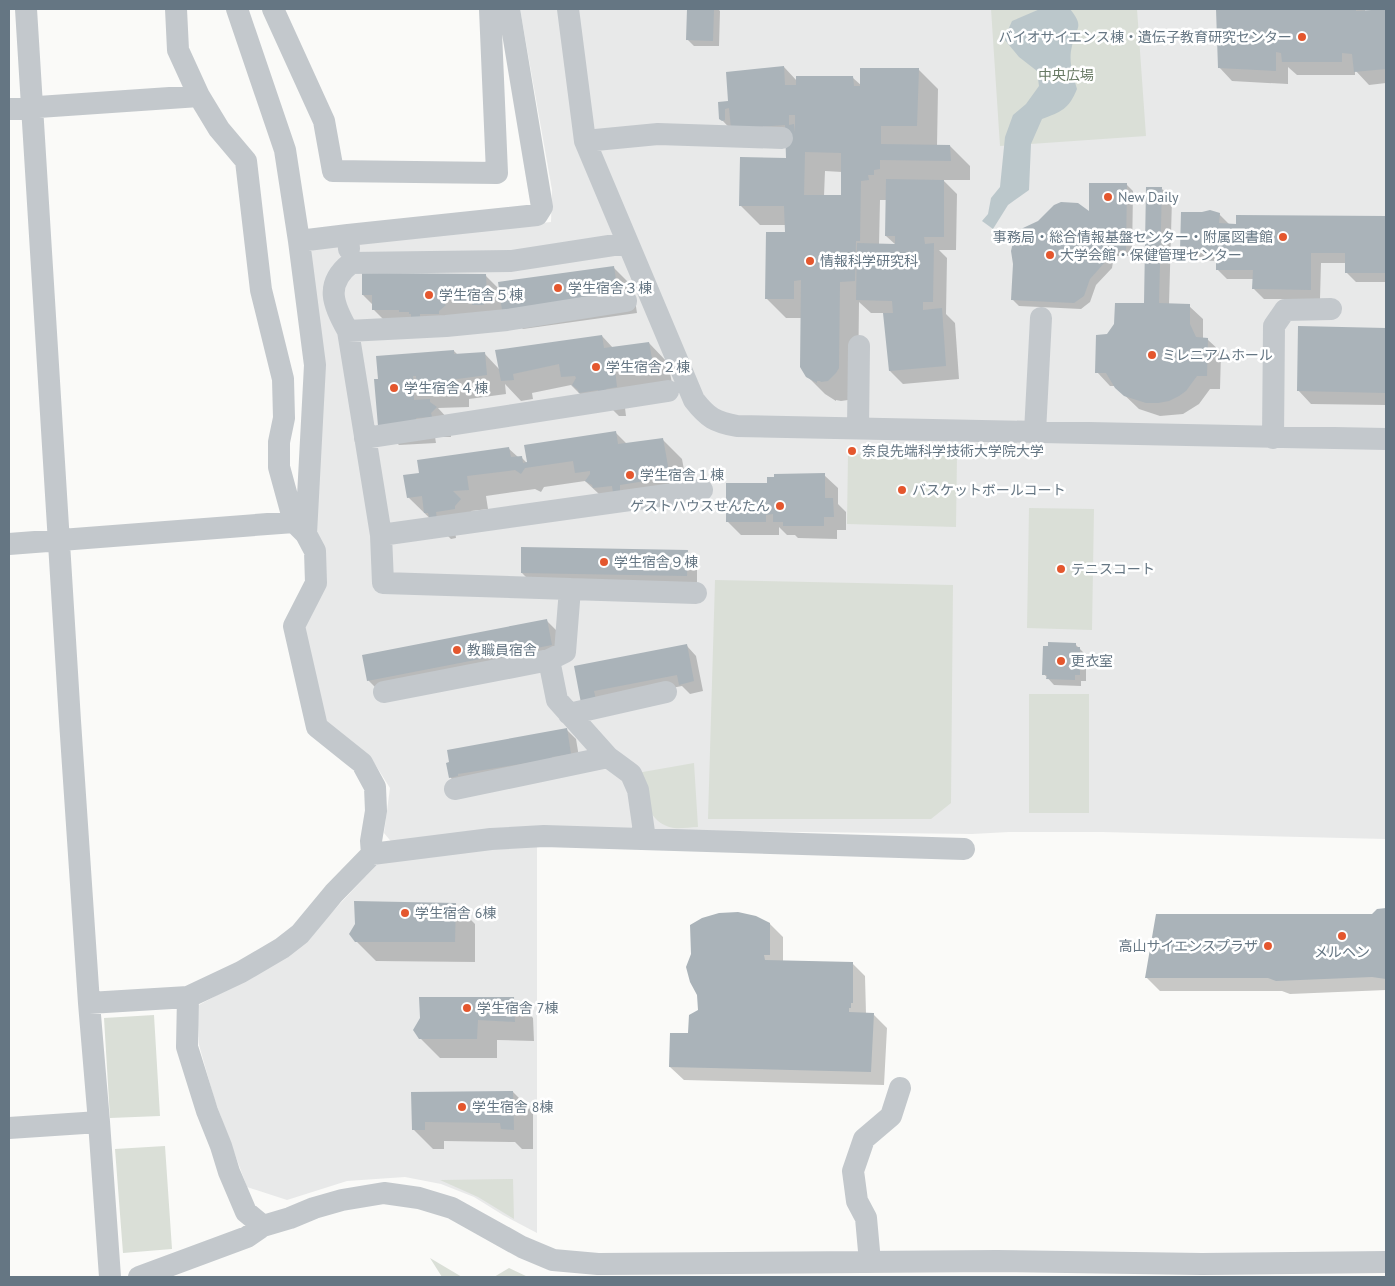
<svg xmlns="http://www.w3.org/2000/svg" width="1395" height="1286" font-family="'PT Sans','Noto Sans JP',sans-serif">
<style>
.built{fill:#e8e9e9}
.green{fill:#dadfd7}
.water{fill:#bbc7cb}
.shadow{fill:#0003;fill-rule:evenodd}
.building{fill:#aab3b9;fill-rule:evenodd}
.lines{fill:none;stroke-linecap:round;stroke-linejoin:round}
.minor{stroke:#c3c8cc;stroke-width:22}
.poi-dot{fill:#e4572e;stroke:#fff;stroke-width:2}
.labels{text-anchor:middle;stroke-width:5;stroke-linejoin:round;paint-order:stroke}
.poi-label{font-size:14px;fill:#657683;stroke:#fff;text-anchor:start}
.park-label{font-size:14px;fill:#687a64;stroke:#fff}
</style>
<rect width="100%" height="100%" fill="#fafaf8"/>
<path class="built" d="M520,9h866v830l-284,-7h-93l-37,2 -422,-5 -156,16 -10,-12 6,-45 -17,-27 -51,-43 -18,-88 12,-92 -12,-278 11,-13 236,-25 1,-32z
M537,844v389l-34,-18 -29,-18 -33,-13 -36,-7 -58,4 -60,19 -40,-13 -33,-89 -15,-53 -2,-39 70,-38 37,-26 78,-83z"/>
<path class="green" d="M991,9h146l9,127 -146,10z
M848,454l109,2 -1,71 -109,-3z
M1029,508l65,1 -2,121 -65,-2z
M715,580l238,5 -2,218 -20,16h-223z
M1029,694h60v119h-60z
M694,763l4,64c-8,0 -17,2 -24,1 -27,-4 -30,-34 -37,-55z
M154,1015l6,101 -50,2 -6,-100z
M165,1146l7,103 -49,4 -8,-104z
M513,1179l1,40 -36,-22 -38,-17z
M430,1258l32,19h-20z
M509,1268l19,9h-34z"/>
<path class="water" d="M1040,9h30c15,19 6,17 2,37 -4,15 1,29 5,43 -8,20 -16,23 -35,30l-11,25 -2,46 -21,15 -15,24 -11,-8 6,-7 3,-16 9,-11 5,-50 8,-22 13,-11 13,-18 -2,-15 -18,-14 -15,-18 8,-18z"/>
<path class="shadow" d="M688,9h30l2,2 -1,35h-25l-7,-7z
M1263,9h102v3l21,-2v73l-17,2 -14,-15v5h-58l-9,-8v17l-56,-3 -13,-14z
M784,67l13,14 56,-3 9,8 56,-17 20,20 -1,57h13l20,20v14h-27l14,14 -1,56h-17l8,8 -1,56 9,9 4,56 -56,5 -13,-13 -5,-58h-14l-12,-11 -1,86 -10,12 -7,1 -5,-1v1l-11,-7 -20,-20 -3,-56h-16l-20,-20 20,-65v-8h-26l-20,-20 47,-45v-15l-46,-5 -19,-20 -3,-17 11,-1zM825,171l17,1v25l-18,-1zM880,200h7l-1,36 10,9h-17z
M1127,185l6,6 -1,65h-18l-2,12 -16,17 -6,17 -9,7 -62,-3 -6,-6 77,-87z
M1162,189l10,10 -3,106 20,1 14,13v20h4l14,13 -1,37h-10l-11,15 -16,10 -23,2 -21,-7 -24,-23h-5l-13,-14 11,-36 40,-31z
M1219,214l10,10 8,1v-9l149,2v64h-30l-10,-10v-9h-25l-1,36h-56l-10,-10v-10h-27l-10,-10 1,-8 -26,-1 -10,-10z
M613,267l20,20 4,26 -114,16 -17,-17 -113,17 -20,-20v-4l-10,-10 123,-19 15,15z
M1299,327l87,2v76l-75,-1 -13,-14z
M602,336l11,12 36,-5 19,20 4,20 -47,25 1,8h-7l-6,-6 -31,-14 -11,-11 -39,8 1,6 -12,2 -16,-17 1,10 -37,5v8l-31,1 11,12 2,17h-16l1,6 -37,2 -20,-20 -3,-44 78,-30 4,4 26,-2 15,16z
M615,432l12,12 35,-5 20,20 7,38 -50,7v7l-5,1 -6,-6 -15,1 -28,-26 -41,6 -3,5 -6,-3 -49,7 2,13 -17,2 9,8 -25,12 1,7 -5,1 -43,-42 12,-22 88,-27 10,9h3l7,7z
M824,475l14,13v16l8,8v18h-9v9l-39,-1 -3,-3h-8l-8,-8v8h-38l-13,-13 40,-38z
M687,551l10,10v25l-165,-3 -10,-10z
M546,620l10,10 5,25 -183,35 -10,-10z
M1075,644l11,11v26h-5v5l-27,-1 -10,-11z
M687,646l9,10 7,35 -13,3 -8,-8 -78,15 -12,11 -17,-45z
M566,729l10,10 4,24 -120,24 -10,-10z
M455,904l20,20v38l-99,-1 -20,-20 1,-17z
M1381,909l5,1v80l-96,4 -8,-3h-122l-14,-14 226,-62z
M770,924l13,13v24l69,2 13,13 1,38h7l14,14 -3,57 -200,-5 -14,-13 19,-32 10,-25z
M514,999l19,19 1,23 -37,-1v18h-57l-20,-20z
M513,1092l20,20v37h-11l-7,-7 -71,-1v8h-11l-20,-20 -1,-36z"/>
<path class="building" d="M687,9h27l-1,32 -27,-1z
M1216,9h140v2l30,-2v60l-32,3 -2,-18 -10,-1v9h-60l-1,-9 -5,-1v19l-58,-3z
M784,66l1,19h11v-9h57l1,10h6v-18h59l-2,58h-36v18l69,1 1,16 -71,-1v9l-6,1v5h-6l1,5 -8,1 -1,60h-4l-1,40 -15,1 -1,86 -3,5 -8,8 -7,1 -1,-1h-3v2l-11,-6 -6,-10 1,-87 -7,1v18h-29l1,-67h19l-1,-26h-45l1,-49 46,1 -1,-33 -54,4 -2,-21 -4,1v11l-3,1 -3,-2 -1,-17 10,-1 -2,-29zM789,115h6v18l-1,-9 -5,1zM805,152l36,1v42h-37z
M886,179l58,1v57h-20l1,7 9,-1 -1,59h-10v8l19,-2 4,58 -57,5 -6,-58h10l-1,-12 -36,-1 1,-57 38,1v-8h-10z
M1089,183h38l-1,67h-18l-2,11 -16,18 -6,17 -10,7 -63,-3 2,-36 -2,-13 3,-13 9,-10 15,-7 16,-16 7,-3 17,1 11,8z
M1146,187h16l-3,116 31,1v20l6,13 12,1 -1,38h-10l-11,15 -7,5 -10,5 -11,2h-12l-22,-7 -9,-8 -9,-15h-11l1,-38 11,-1 7,-10 1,-21h29z
M1210,210l10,3 -1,10 17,1v-9l150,1v57h-41v-20h-34v37l-59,-1 1,-19h-37v-19h-36l1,-39h21z
M614,266l4,28 -116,16 -4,-28z
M362,273l124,1 1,24h-4l1,7h-12v-6l-33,-2v3l7,5 -7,6v3h-19v4h-9v-4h-2v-2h-10v-2h-27v-15h-10z
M1298,326l88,2v65l-89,-2z
M602,335l2,13 45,-6 4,22 -38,5 2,18 -11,2 1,7 -9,1v-7l-19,3 -1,-3 -6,-5 4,-7 -1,-2 -14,1 -2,-13 -46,10 1,6 -13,1 -6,-31z
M454,350v4l31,-2 2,23 -37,5v7l-33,2 -1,-13h-3l1,24 16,-1v3l7,5 -6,6 1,4 -16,1 1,6 -39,2 -4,-47h4l-2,-23z
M616,431l2,13 45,-6 7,39 -50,8v7l-7,1 -1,-7 -19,2 -1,-3 -7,-4 5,-7v-3l-15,2 -2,-12 -48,7 -4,6 -6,-4 -48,6 2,14 -16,1 8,8 -6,7v3l-19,3 1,7 -7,1 -2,-7h-4l-2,-17 -15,2 -4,-23 16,-2 -2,-13 92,-13 2,10 11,-1 1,7 4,-1 -3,-17z
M825,473v25h8l1,19h-10v9h-41v-4h-10v-8l-7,1v7h-40v-39h41v-6h7v-3z
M521,547l167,3 -1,26 -166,-3z
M547,619l5,26 -185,36 -5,-26z
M1048,642l28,1v4h4v28h-5v5l-29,-1 1,-4h-5l1,-29h5z
M687,644l7,37 -15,4 -2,-10 -83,16 2,9 -15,3 -7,-37z
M567,728l4,26 -19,3v2l-94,15v2l-9,2 -3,-15 3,-1 -2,-12z
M354,901l102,2 -1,39h-100l-6,-8 6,-10z
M1386,908v71l-14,-2 -96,4 -8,-3h-123l11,-64h216l5,-5z
M738,912l18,4 14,7v32h-6l1,5 88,2v41h-2v5h-2v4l25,1 -3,59 -202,-5 1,-34h18l1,-18 9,-5 -1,-15 -7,-13 -4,-15 5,-13 -1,-29 12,-7 17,-5z
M419,997h95l1,25 -37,-2 -1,19h-58l-6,-9 7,-12z
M513,1091l1,39 -13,-1 -1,-6 -75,-1v8h-13l-1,-38z"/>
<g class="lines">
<path class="minor" d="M26,9l44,712 19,282 10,119 11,155
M176,9l2,41 21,46 20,33 27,32 15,129 22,89 1,39 -5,24v25l15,55 12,12 9,17 1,32 -22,43 23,101 45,36 13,24 1,24 -5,30 1,13 -38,39 -34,41 -18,14 -41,24 -53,25 -1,50 20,64 14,35 8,26 17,40 17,14
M237,9l48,141 14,91
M273,9l51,112 9,50 164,2 -7,-164
M568,9l17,132 109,259c14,18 21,22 43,26l649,13
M9,109l190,-13
M585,141l73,-7 124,4
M348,235l189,-20 5,-8 -33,-198
M627,243l-116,18 -160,2c-27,21 -18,42 -3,68l33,204 2,48 187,6 -5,63 -16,8 8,40 51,57 23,17 7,16 7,49
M348,331l98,-5 61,-6 119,-19
M858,428l1,-82
M1035,432l6,-114
M365,438l303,-47
M1273,438l1,-112 11,-16 46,-1
M306,534l9,-169 -16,-124 49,-6 1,14
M381,535l321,-45
M9,544l285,-22
M570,589l126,4
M384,692l165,-32
M569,714l97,-22
M455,789l153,-32
M372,854l119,-15 53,-3 420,13
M89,1003l99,-6
M9,1128l90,-6
M870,1262l-4,-44 -9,-17 -4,-30 11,-32 27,-23 9,-28
M139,1277l108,-40 16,-11 27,-8 24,-10 28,-8 42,-7 35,5 33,10 70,39 31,13 45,4 399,-3 205,3 184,-2"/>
</g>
<g class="poi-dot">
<circle cx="1302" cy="37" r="5"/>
<circle cx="1108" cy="197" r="5"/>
<circle cx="1283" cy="237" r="5"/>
<circle cx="1050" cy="255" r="5"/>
<circle cx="810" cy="261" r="5"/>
<circle cx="558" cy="288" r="5"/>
<circle cx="429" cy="295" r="5"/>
<circle cx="1152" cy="355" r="5"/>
<circle cx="596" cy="367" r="5"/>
<circle cx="394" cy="388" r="5"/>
<circle cx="852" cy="451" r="5"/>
<circle cx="630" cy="475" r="5"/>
<circle cx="902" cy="490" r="5"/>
<circle cx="780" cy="506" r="5"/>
<circle cx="604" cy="562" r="5"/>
<circle cx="1061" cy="569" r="5"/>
<circle cx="457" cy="650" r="5"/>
<circle cx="1061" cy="661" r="5"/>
<circle cx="405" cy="913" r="5"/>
<circle cx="1342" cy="936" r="5"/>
<circle cx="1268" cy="946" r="5"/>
<circle cx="467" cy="1008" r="5"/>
<circle cx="462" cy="1107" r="5"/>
</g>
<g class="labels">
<g class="poi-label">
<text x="1292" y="42" text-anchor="end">バイオサイエンス棟・遺伝子教育研究センター</text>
<text x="1118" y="202">New Daily</text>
<text x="1273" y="242" text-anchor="end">事務局・総合情報基盤センター・附属図書館</text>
<text x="1060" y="260">大学会館・保健管理センター</text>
<text x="820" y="266">情報科学研究科</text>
<text x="568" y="293">学生宿舎３棟</text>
<text x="439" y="300">学生宿舎５棟</text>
<text x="1162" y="360">ミレニアムホール</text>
<text x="606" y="372">学生宿舎２棟</text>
<text x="404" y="393">学生宿舎４棟</text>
<text x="862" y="456">奈良先端科学技術大学院大学</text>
<text x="640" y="480">学生宿舎１棟</text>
<text x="912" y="495">バスケットボールコート</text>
<text x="770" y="511" text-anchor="end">ゲストハウスせんたん</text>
<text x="614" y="567">学生宿舎９棟</text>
<text x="1071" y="574">テニスコート</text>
<text x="467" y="655">教職員宿舎</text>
<text x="1071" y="666">更衣室</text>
<text x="415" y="918">学生宿舎 6棟</text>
<text x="1258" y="951" text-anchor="end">高山サイエンスプラザ</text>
<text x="1342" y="957" text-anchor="middle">メルヘン</text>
<text x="477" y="1013">学生宿舎 7棟</text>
<text x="472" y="1112">学生宿舎 8棟</text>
</g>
<g class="park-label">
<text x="1066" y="80">中央広場</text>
</g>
</g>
<rect width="1395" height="1286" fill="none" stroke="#657683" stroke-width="20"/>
</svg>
